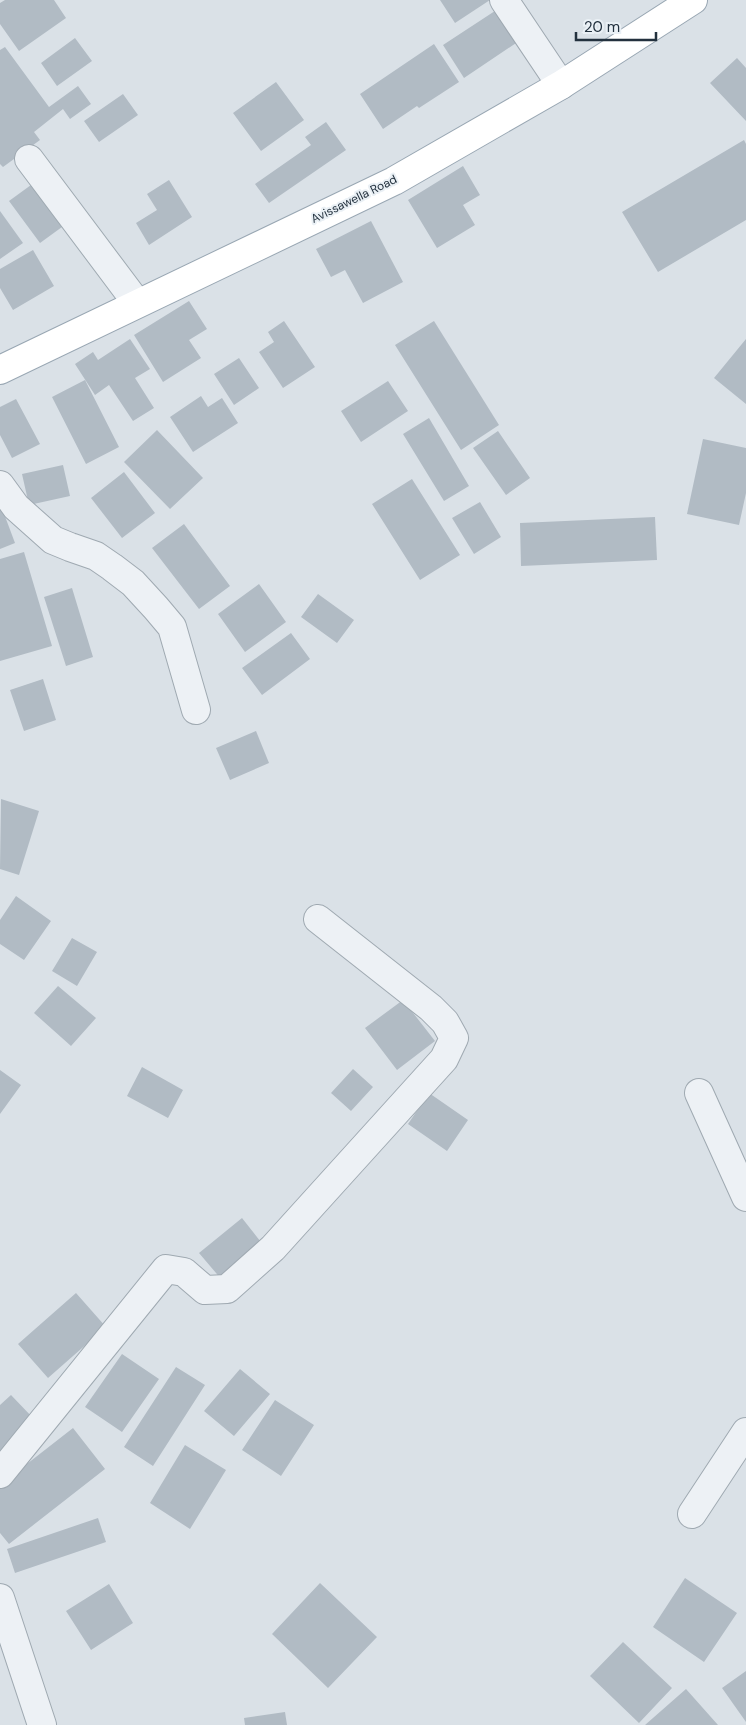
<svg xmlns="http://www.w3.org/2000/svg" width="746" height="1725" font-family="'DM Sans',sans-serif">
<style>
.building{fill:#b1bbc4}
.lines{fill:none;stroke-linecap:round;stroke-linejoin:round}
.minor-casing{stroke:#9fa9b1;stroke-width:30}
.major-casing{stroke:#99a7b3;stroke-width:30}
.minor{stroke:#edf1f5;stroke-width:28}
.major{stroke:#fff;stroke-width:28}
.labels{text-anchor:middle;stroke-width:4;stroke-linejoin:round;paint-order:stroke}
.street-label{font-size:12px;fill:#23313e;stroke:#eaf0f5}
</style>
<rect width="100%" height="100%" fill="#dae1e7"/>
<path class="building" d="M5,0h49l12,18 -47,33 -19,-27v-21z
M440,0h50l-35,23z
M501,7l21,32 -58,39 -21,-33z
M75,38l17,23 -35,25 -16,-23z
M434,44l25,38 -40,26 -2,-2 -34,23 -23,-35z
M5,47l44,60 29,-21 13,18 -21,15 -7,-10 -29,23 6,8 -37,27 -3,-3v-114z
M737,58l9,10v53l-36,-38z
M276,82l28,38 -43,31 -28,-38z
M123,94l15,21 -39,27 -15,-21z
M326,122l20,28 -77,53 -14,-19 56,-39 -6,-8z
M744,140l2,4v76l-88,52 -36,-60z
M463,166l17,29 -17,10 12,20 -38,23 -29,-48z
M169,180l23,37 -43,28 -13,-22 21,-13 -10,-16z
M31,185l31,42 -22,16 -31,-42z
M0,211l23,32 -23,16z
M371,221l32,61 -40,21 -18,-33 -14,7 -15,-28z
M33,250l21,36 -41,24 -13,-22v-19z
M189,301l18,28 -18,11 12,18 -38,24 -29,-47z
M284,321l31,46 -32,21 -24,-36 15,-10 -6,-10z
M434,321l65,104 -38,25 -66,-105z
M130,339l20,30 -15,9 19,30 -21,13 -24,-36 -14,10 -20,-31 18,-12 5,8z
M746,339v65l-32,-26z
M239,358l20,30 -25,17 -20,-31z
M85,380l34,67 -33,17 -34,-67z
M388,381l20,30 -47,31 -20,-31z
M201,396l7,11 14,-9 16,25 -45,29 -23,-35z
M16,399l24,45 -28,14 -12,-23v-28z
M429,418l40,68 -25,15 -41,-67z
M157,430l46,48 -33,31 -46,-47z
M498,431l32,47 -24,17 -33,-47z
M703,439l43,9v45l-7,32 -52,-11z
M63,465l7,31 -41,9 -7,-31z
M124,472l31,41 -33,25 -31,-40z
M412,479l48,76 -40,25 -48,-76z
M480,502l21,35 -27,17 -22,-36z
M0,503l15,40 -15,6z
M655,517l2,43 -136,6 -1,-43z
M184,524l46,62 -31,23 -47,-61z
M24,552l28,94 -52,15v-102z
M259,584l27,38 -41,30 -27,-38z
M72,588l21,69 -27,9 -22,-69z
M318,594l36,26 -17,23 -36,-26z
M291,633l19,26 -48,36 -20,-27z
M43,679l13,41 -32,11 -14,-41z
M256,731l13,32 -39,17 -14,-32z
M1,799l38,12 -20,64 -19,-6z
M16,896l35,25 -27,39 -24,-16v-24z
M72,938l25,14 -20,34 -25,-15z
M58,986l38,32 -25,28 -37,-33z
M403,1000l32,41 -38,29 -32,-42z
M142,1067l41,23 -15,28 -41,-22z
M353,1069l20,18 -22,24 -20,-18z
M0,1070l21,15 -21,29z
M429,1093l39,27 -21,31 -39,-27z
M242,1218l22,28 -42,34 -23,-27z
M76,1293l30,34 -58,51 -30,-34z
M122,1354l37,25 -37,53 -37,-25z
M176,1367l29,18 -52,81 -29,-19z
M240,1369l30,25 -36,42 -30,-25z
M11,1395l23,24 -34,33v-47z
M275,1400l39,25 -33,51 -39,-26z
M73,1428l32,41 -96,75 -9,-11v-48z
M185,1445l41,25 -36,59 -40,-26z
M98,1518l8,24 -91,31 -8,-24z
M685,1578l52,35 -33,49 -51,-35z
M320,1583l57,54 -49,51 -56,-54z
M109,1584l24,39 -42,27 -25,-39z
M623,1642l49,46 -33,35 -49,-47z
M746,1671v51l-24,-34z
M686,1689l32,36h-73z
M285,1712l2,13h-42l-1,-7z"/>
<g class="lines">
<g class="minor-casing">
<path id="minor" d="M504,0l57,85
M29,159l108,144
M0,485l16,22 37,33 17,7 26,9 16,11 21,16 23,25 16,19 24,83
M699,1093l47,104
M0,1474l166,-205 18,3 21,18 22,-1 46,-41 171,-189 10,-21 -9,-16 -14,-14 -113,-89
M692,1514l54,-82
M0,1598l42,127"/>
</g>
<g class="major-casing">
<path id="major" d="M0,370l394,-189 167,-96 132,-85"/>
</g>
<use href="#minor" class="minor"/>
<use href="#major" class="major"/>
</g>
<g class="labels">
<g class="street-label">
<text transform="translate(354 199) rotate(-26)" y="4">Avissawella Road</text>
</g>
</g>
<path d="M576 32v8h80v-8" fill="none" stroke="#23313e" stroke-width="2.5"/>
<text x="584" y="32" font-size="15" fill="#23313e" stroke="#eaf0f5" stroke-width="4" paint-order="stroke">20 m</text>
</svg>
